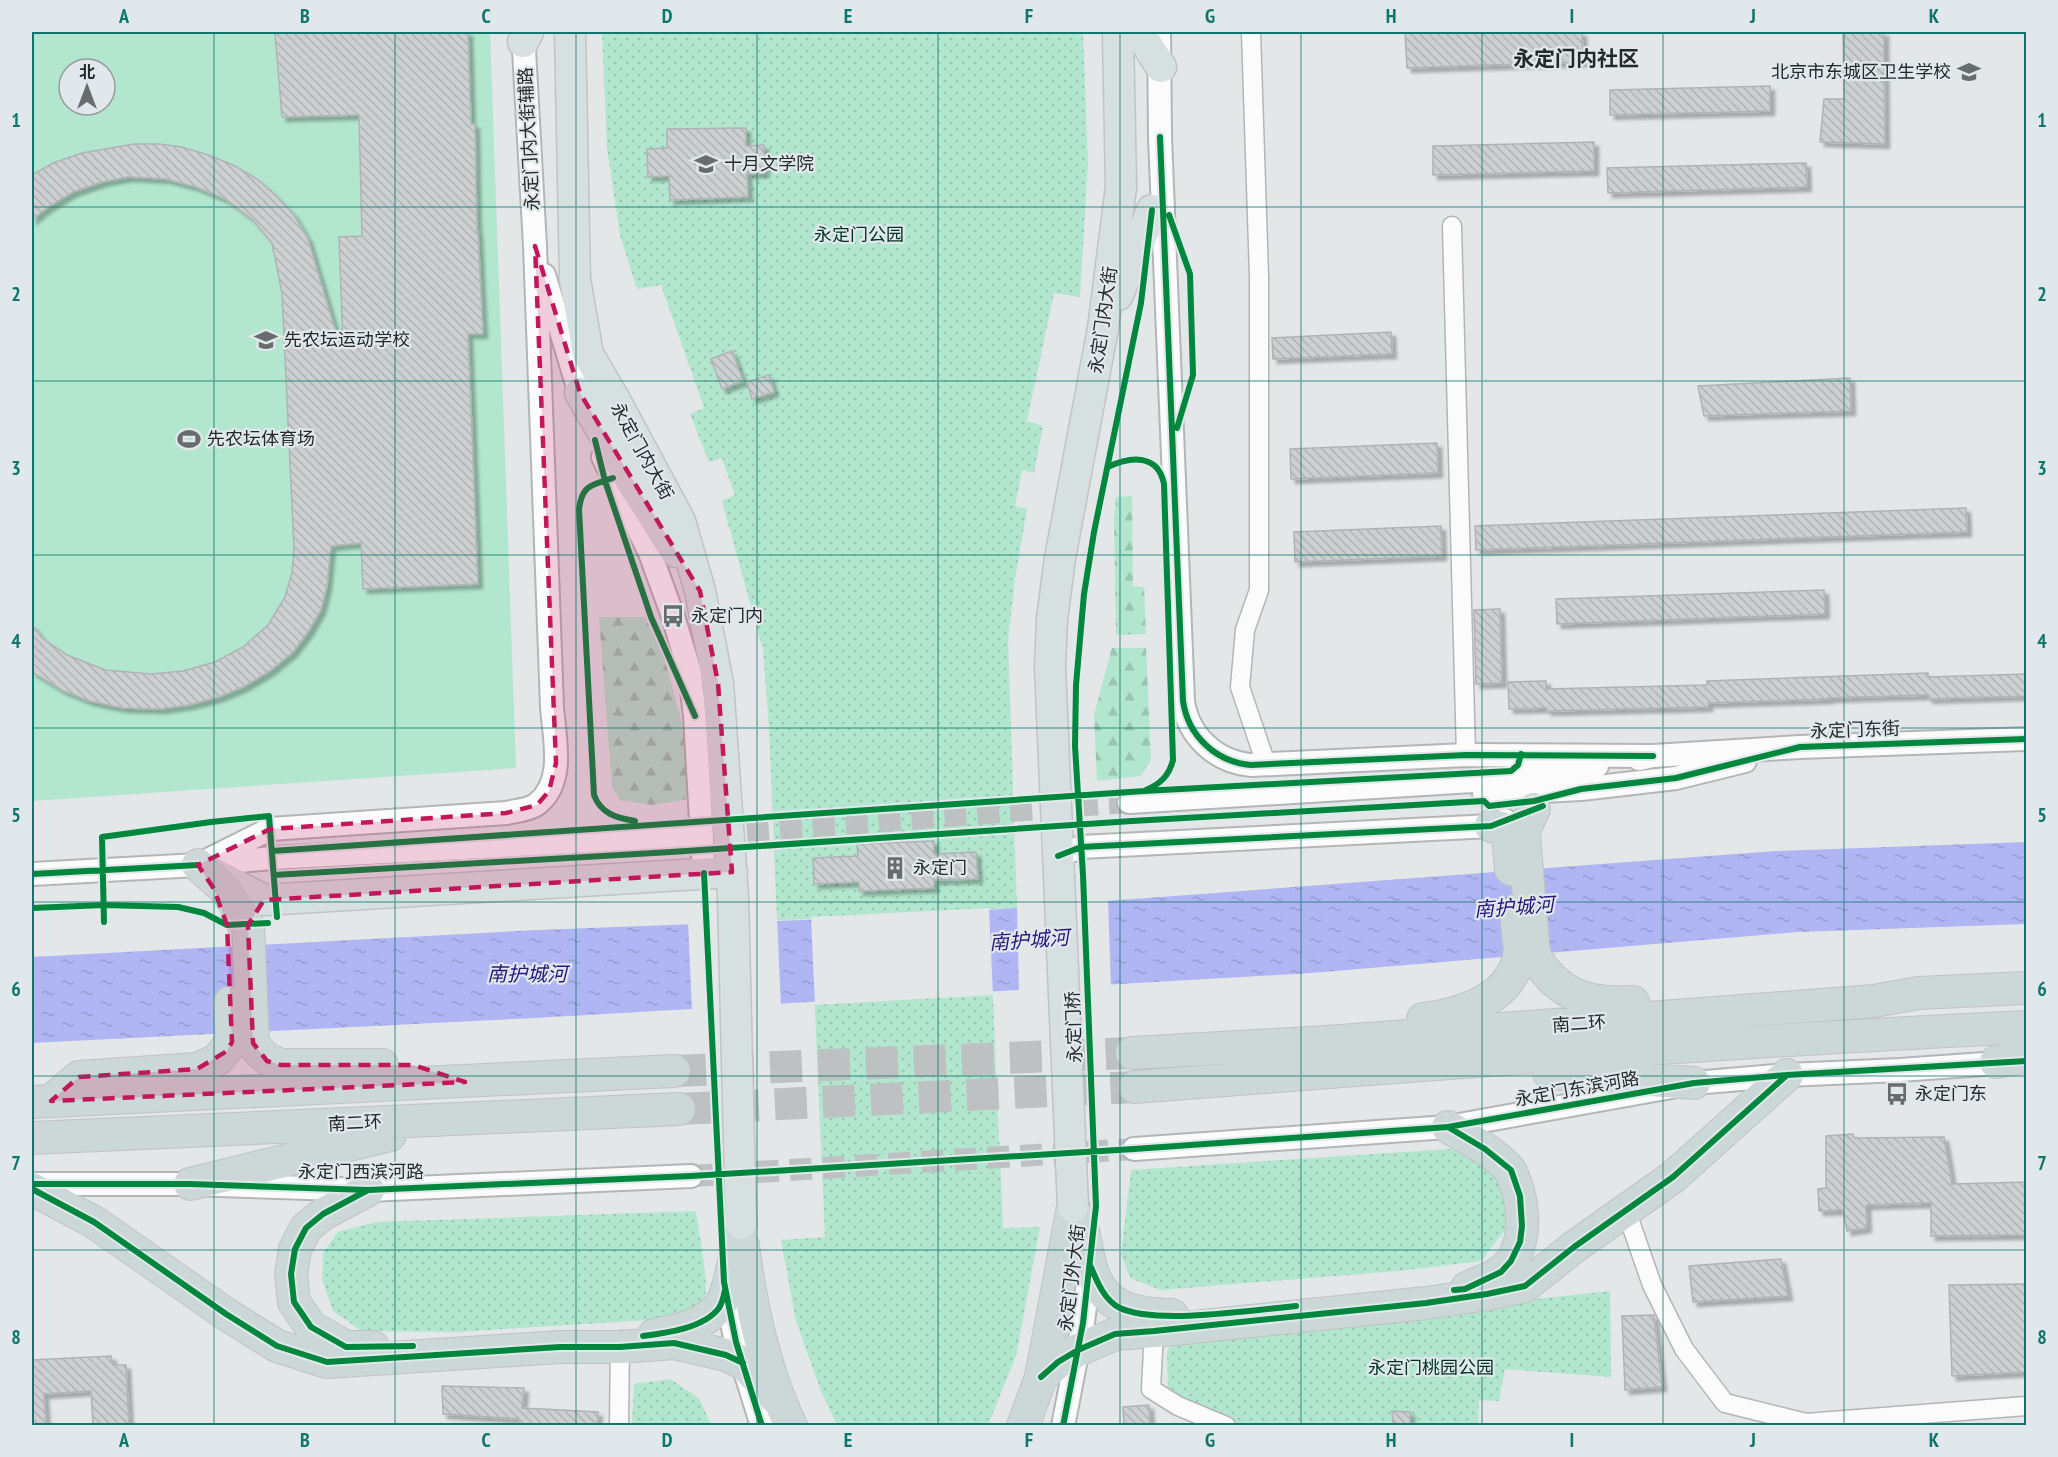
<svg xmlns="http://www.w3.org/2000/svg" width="2058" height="1457" font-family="'PT Sans Narrow','Noto Sans SC',sans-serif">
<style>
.grass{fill:url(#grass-dots)}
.forest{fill:url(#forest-firs)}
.garden{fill:#b2e6ce;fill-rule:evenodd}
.water{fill:url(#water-ripples)}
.pier{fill:#e3e7e8}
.building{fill:url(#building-back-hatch);stroke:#b0b3b5;stroke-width:1.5;filter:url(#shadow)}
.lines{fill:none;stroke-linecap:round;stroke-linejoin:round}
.tertiary-tunnel{stroke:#bdc1c2;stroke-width:22;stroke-dasharray:22 11;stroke-linecap:butt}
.trunk-tunnel{stroke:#bdc1c2;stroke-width:32;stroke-dasharray:32 16;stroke-linecap:butt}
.minor-casing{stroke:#b3b6b7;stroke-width:21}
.tertiary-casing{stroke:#b3b6b7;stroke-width:26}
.primary-casing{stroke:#c1c3c4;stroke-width:33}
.trunk-casing{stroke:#c1c3c4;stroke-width:34}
.minor{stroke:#fbfbfc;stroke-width:18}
.tertiary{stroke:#fbfbfc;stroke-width:22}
.primary{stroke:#d7e0e0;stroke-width:30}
.trunk{stroke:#ccd7d7;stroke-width:32}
.primary-bridge-casing{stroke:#c1c3c4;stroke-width:33;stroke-linecap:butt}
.primary-bridge{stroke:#d7e0e0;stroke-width:30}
.cycleway-casing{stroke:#e0e8eb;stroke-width:10}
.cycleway{stroke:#00873e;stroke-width:6}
.marked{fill:#c2185b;fill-opacity:0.2;stroke:#c2185b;stroke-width:4.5;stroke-dasharray:12 8;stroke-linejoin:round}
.grid{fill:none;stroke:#0f766e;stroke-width:1.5;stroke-opacity:0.55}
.labels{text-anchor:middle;stroke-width:4.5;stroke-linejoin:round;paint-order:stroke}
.poi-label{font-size:18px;fill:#26292a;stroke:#e0e8eb;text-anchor:start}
.street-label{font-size:18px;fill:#26292a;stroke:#e0e8eb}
.park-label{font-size:18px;fill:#00321f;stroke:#e0e8eb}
.water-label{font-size:20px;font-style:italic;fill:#27167b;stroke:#e0e8eb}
.quarter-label{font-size:21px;font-weight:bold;fill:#26292a;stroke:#e0e8eb}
.neatline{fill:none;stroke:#0f766e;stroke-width:2}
.grid-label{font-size:20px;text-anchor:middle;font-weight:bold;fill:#0f766e}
</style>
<defs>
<pattern id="grass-dots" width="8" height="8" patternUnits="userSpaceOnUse" patternTransform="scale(1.5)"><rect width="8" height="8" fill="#b2e6ce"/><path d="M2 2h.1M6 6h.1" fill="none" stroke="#99c5b1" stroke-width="1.8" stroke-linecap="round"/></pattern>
<pattern id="forest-firs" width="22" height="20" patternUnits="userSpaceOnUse" patternTransform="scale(1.5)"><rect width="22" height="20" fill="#b2e6ce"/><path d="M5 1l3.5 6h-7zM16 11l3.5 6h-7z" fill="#99c5b1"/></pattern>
<pattern id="water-ripples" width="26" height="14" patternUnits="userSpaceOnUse" patternTransform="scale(1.5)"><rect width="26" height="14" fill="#b0b6f4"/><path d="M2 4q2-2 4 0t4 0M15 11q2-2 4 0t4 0" fill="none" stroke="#979cd1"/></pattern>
<pattern id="building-back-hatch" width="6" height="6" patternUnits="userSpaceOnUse" patternTransform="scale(1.5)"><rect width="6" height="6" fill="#cdd0d1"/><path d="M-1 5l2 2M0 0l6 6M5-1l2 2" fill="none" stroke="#b0b3b4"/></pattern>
<filter id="shadow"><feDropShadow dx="4.5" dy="4.5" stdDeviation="1.5" flood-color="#0004"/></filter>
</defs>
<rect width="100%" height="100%" fill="#e3e7e8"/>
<path class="grass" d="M602,32h481l5,131 -8,134 -26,-4 -27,128 16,5 -9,47 -12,-3 -7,36 12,3 -12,70 -7,62 9,267 -28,1 14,319 37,-1 -24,129 -28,69h-151l-16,-34 -25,-70 -15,-81 44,-3 -14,-318 -34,1 -8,-192 -6,-78 -41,-149 13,-6 -13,-37 -13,4 -19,-48 14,-6 -43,-123 -24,4 -17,-54 -13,-86z
M1450,1149l37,13 21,33 -3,35 -24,31 -83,10 -237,19 -31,-12 -9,-24 10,-84z
M696,1211c2,16 13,73 9,85 -3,10 -16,17 -24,22l-223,14 -96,-1 -29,-20 -11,-32 1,-26 15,-21 38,-10z
M1610,1291l1,86 -106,-8 -6,32 -20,-1 -1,25h-242l-68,-36 -1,-37 7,-14z
M670,1379l29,19 12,27h-79l2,-41z"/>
<path class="forest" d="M1132,496l1,90 11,1 2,47 -30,1 -2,-116 2,-22z
M599,617h46l19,40 23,85 1,57 -36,6 -32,-5 -8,-13z
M1112,648h34l5,112 -11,16 -43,5 -3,-66z"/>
<path class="garden" d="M32,32h458l26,736 -484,33zM69,69h36v36h-36z"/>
<path class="water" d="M2026,842v82l-228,8 -487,41 -776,45 -503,25v-86l505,-27 370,-14 869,-65z"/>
<path class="pier" d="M1108,899l3,89 -92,5 -2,-87z
M989,908l4,87 -178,10 -4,-88z
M777,918l4,89 -89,5 -4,-91z"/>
<path class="building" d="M369,32h99l3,92h4l2,108 1,-1 5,103h-15l10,250 -115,5 -2,-46 -30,3 -4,40 -6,24 -13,22 -15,20 -23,19 -25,15 -26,11 -30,8 -29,4 -37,-1 -34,-7 -27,-11 -30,-18v-47l11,14 24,16 38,15 46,4 32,-3 32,-9 28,-15 25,-22 17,-28 7,-24 2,-25 -12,-255 -10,-50 -20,-24 -27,-20 -29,-12 -30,-8 -38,-2 -26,5 -29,10 -25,15 -16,13v-45l21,-12 29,-10 52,-9h25l23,3 26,8 25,10 24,14 18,16 19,20 14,24 32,107h3l-4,-109 23,-1 -3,-121 -77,2 -7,-84z
M1405,32h177l1,30 -176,6z
M1843,32h41l1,112 -65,-2 4,-43h20z
M1770,86v25l-160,4v-25z
M746,128v18l18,-1 1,28 -18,1 1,23 -78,3 -1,-24 -21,1 -1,-28 20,-1v-19z
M1594,142v29l-161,4v-29z
M1806,163l1,24 -199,6 -1,-25z
M1391,332l1,22 -119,5 -1,-21z
M732,351l11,30 -21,8 -11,-30z
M769,375l5,17 -22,7 -5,-17z
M1850,378l1,33 -147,5 -6,-30z
M1437,443l1,30 -147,6 -1,-30z
M1966,508l1,24 -491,18 -1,-24z
M1441,526l1,30 -147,6 -1,-30z
M1824,590l1,24 -268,10 -1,-25z
M1500,609l2,74 -26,1 -2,-74z
M1928,673v4l98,-3v22l-98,3v-4l-100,3 1,1 -121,4v4l-161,4v-3l-38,1 -1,-27 38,-1v8l161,-4v-4z
M934,841v13l42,-2 2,27 -44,1v8l-75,3v-9l-45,2 -1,-26 45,-2 -1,-12z
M1853,1134l1,4 90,-1 8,47 74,-2v53l-95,1v-33l-65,2 1,23 -20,3 -4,-21 -24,1 -1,-22 8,-1v-52z
M1781,1259l7,37 -95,6 -4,-36z
M2026,1284v88l-74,4 -3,-91z
M1654,1315l8,72 -37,3 -3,-74z
M111,1356l2,9h13l3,60h-36l-2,-34 -47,3 2,31h-14v-65z
M442,1386l82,2 -2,20 76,4 -1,13h-78v-6l-76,-5z
M1149,1405l1,20h-26l-1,-18z
M1392,1411l18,1v13h-17z"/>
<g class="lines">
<path class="tertiary-tunnel" d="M714,834l415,-32
M691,1176l443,-27"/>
<path class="trunk-tunnel" d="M674,1071l458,-18
M679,1109l456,-22"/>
<g class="minor-casing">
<path id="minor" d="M1251,32l8,244v314l-14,40 -5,57 26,77
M1452,226l14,529
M1626,1210l26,75 32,64 41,54 81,20 220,-17
M1154,1331l-3,58 27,17 48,20
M619,1426l1,-86"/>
</g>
<g class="tertiary-casing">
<path id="tertiary" d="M1159,32l1,105 23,564c5,35 33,61 68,64l215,-10 187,1
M544,275l40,132
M603,457l47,96 23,63 17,57 5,43 9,157
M1639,759l14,-3 147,-9 226,-8
M1484,794l97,-5 95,-11 69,-17
M1129,802l360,-22 108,-14
M1058,856l23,-9 410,-21 14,-6
M198,865l72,-36 236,-16c9,-2 23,-3 31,-9 29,-22 17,-67 15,-97l-17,-461 -12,-214
M32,874l166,-9 74,-7 416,-22
M1134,1149l314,-22 246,-44 93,-8 113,-5 112,-8
M32,1184h158l178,6 323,-14
M725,1290l11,52 26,84
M1063,1426l20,-103 7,-58"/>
</g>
<g class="primary-casing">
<path id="primary" d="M570,32l5,247 13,75 28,48 64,119 20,70 18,92 15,214
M1139,32l22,35
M523,42l5,-10
M1118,295l34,-85
M580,393l50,86 46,73
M209,871l55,29 468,-28
M1059,876l-9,-209 2,-48 8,-61 43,-230 18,-141 -3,-155"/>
</g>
<g class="trunk-casing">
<path id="trunk" d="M1534,809l-8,17 -2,10 10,119c23,40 54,50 99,47
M1491,826l11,2 6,9 3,32
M198,865l29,26 21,34 5,118c8,12 14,17 28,22h101
M1423,1019c38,-5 86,-19 96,-62 2,-9 -1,-23 -2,-33
M1132,1053l195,-11 547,-41 44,-8 108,-5
M1996,1062l30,-6
M1549,1073l145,10
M1135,1087c297,-23 594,-46 891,-60
M51,1101l28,-24 118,-8 20,-9 15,-18 -2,-39
M32,1102c214,-12 428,-20 642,-31
M1448,1127c20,12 45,24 61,42 3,3 4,8 6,13 10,27 13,71 -15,90 -9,7 -23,11 -33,16
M32,1138l647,-29
M190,1184l200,-49
M32,1189l62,33 132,92 51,32 50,16 233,-15h60l54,-4 52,12 17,8 36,38
M368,1190l-45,24 -17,14 -11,21 -4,25 3,28 17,25 35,20h27
M1073,1207c13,22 11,34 17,57 11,44 42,50 82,51
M743,1246c8,61 21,124 48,180
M654,1335c22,-4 47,-9 63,-26 12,-12 21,-67 24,-85
M1041,1377l17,-15 20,-12 37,-16 39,-3 272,-28 61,-9 38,-8 49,-39 99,-70 114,-102
M1023,1426l18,-49 32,-170"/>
</g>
<use href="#minor" class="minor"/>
<use href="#tertiary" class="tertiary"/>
<use href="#primary" class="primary"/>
<use href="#trunk" class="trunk"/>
<g class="primary-bridge-casing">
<path id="primary-bridge" d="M1059,876l14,331
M733,897l8,327"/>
</g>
<use href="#primary-bridge" class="primary-bridge"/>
<g class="cycleway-casing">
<path id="cycleway" d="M1160,137l23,564c5,35 33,61 68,64l215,-10 187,1
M1169,215l21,59 3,101 -16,53
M595,440l10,41 46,136 44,99
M1108,467c23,-11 50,-13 56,17l9,276c-4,16 -13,24 -27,30
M613,478c-22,7 -31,7 -34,31l15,286c7,19 23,23 41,26
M272,851l872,-60 367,-20 7,-6 3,-11
M1058,856l23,-9 410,-21 52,-20
M704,873l20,409 12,60 26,84
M32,874l166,-9
M274,875l397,-23 461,-31 352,-20 5,5 45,-5 47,-12 95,-11 124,-31 226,-8
M32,908l72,-3 74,2 26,6 23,12 41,-2
M104,922l-2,-85 109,-15 58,-6 8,101
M1448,1127l37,22 26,21 9,26 2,30 -2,16 -9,19 -10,11 -36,17 -11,1
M32,1184h158l178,6 323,-14 443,-27 314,-22 246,-44 93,-8 239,-14
M32,1189l62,33 132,92 51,32 50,16 233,-15h60l54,-4 52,12 17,8
M368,1190l-45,24 -17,14 -11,21 -4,25 3,28 17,25 35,20 67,-1
M1091,1267c6,15 14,34 29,41 36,17 134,2 176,-2
M643,1336c24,-3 61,-8 76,-28 3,-5 5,-13 6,-18
M1041,1377l17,-15 20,-12 37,-16 39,-3 272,-28 61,-9 38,-8 49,-39 99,-70 114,-102
M1063,1426l20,-103 13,-117 -13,-331 -8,-129 1,-61 8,-91 10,-62 47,-229 11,-93"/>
</g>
<use href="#cycleway" class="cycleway"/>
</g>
<path class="marked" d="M535,246l45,147 120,198 18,92 14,189 -468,28 -16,25 5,118 14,18 14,4h132l52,17 -414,19 28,-24 118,-8 30,-18 5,-9 -5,-117 -13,-36 -16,-24 72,-36 236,-16 31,-8 12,-14 7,-28z"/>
<path class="grid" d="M214,32v1394M395,32v1394M576,32v1394M757,32v1394M938,32v1394M1120,32v1394M1301,32v1394M1482,32v1394M1663,32v1394M1844,32v1394M32,207h1994M32,381h1994M32,555h1994M32,728h1994M32,902h1994M32,1076h1994M32,1250h1994"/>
<defs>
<g id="school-bare" transform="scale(1.8)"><path d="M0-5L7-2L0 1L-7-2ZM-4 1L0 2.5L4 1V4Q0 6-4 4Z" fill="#686c6c" stroke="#e0e8eb" stroke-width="2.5" paint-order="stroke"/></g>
<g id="university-bare" transform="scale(1.8)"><path d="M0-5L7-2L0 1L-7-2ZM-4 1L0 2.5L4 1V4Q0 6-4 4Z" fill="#686c6c" stroke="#e0e8eb" stroke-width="2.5" paint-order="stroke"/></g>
<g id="stadium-bare" transform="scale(1.8)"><path d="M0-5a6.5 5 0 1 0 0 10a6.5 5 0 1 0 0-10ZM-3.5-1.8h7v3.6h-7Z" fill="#686c6c" stroke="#e0e8eb" stroke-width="2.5" paint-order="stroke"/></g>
<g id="bus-bare" transform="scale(1.8)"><path d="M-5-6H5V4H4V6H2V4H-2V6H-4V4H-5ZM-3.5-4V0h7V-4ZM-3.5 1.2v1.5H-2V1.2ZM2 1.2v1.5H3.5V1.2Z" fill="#686c6c" stroke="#e0e8eb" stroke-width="2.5" paint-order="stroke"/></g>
<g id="building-bare" transform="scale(1.8)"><path d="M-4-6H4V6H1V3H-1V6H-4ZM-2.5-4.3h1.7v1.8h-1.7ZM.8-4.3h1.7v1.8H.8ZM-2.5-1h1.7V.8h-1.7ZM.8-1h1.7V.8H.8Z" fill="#686c6c" stroke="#e0e8eb" stroke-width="2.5" paint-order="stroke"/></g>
</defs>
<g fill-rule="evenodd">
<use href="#school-bare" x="1969" y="72"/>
<use href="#university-bare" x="706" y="164"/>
<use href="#university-bare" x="266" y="340"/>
<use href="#stadium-bare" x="189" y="439"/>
<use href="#bus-bare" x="673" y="616"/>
<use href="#building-bare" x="895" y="868"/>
<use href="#bus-bare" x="1897" y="1094"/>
</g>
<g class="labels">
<g class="poi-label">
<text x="1951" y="78" text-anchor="end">北京市东城区卫生学校</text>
<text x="724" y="170">十月文学院</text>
<text x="284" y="346">先农坛运动学校</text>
<text x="207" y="445">先农坛体育场</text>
<text x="691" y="622">永定门内</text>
<text x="913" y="874">永定门</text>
<text x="1915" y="1100">永定门东</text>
</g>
<g class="street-label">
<text transform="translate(529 139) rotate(-93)" y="6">永定门内大街辅路</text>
<text transform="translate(1103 320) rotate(-82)" y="6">永定门内大街</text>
<text transform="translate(642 451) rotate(61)" y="6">永定门内大街</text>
<text transform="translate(1855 730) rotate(-2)" y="6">永定门东街</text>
<text transform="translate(1579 1024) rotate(-4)" y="6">南二环</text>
<text transform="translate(1074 1027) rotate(-92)" y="6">永定门桥</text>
<text transform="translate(1577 1089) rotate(-10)" y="6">永定门东滨河路</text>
<text transform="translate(355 1123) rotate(-3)" y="6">南二环</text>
<text x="361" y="1178">永定门西滨河路</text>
<text transform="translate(1072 1278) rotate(-83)" y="6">永定门外大街</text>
</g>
<g class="park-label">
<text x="859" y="241">永定门公园</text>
<text x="1431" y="1374">永定门桃园公园</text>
</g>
<g class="water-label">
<text transform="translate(1514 907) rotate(-4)" y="7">南护城河</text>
<text transform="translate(1029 940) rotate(-4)" y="7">南护城河</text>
<text x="527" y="981">南护城河</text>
</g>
<g class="quarter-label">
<text x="1576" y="66">永定门内社区</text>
</g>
</g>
<rect width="2058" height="1457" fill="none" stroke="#e0e8eb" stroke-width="66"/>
<g transform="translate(87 87)"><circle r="28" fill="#e0e8eb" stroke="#969c9e" stroke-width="1.5"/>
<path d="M0-4.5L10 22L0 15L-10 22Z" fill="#686c6c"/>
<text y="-9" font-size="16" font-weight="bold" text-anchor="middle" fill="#26292a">北</text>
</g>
<rect x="33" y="33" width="1992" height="1391" class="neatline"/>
<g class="grid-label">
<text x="124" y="23">A</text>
<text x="305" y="23">B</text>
<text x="486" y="23">C</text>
<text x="667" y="23">D</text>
<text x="848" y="23">E</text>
<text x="1029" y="23">F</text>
<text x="1210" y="23">G</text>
<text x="1391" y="23">H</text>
<text x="1572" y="23">I</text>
<text x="1753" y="23">J</text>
<text x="1934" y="23">K</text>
<text x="16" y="127">1</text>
<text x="2042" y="127">1</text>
<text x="16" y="301">2</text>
<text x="2042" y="301">2</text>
<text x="16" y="475">3</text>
<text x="2042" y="475">3</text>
<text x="16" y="648">4</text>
<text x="2042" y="648">4</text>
<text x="16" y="822">5</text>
<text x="2042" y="822">5</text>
<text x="16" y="996">6</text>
<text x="2042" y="996">6</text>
<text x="16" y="1170">7</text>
<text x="2042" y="1170">7</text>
<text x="16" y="1344">8</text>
<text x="2042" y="1344">8</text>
<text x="124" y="1447">A</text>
<text x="305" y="1447">B</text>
<text x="486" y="1447">C</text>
<text x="667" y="1447">D</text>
<text x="848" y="1447">E</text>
<text x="1029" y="1447">F</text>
<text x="1210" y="1447">G</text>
<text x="1391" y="1447">H</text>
<text x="1572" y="1447">I</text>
<text x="1753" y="1447">J</text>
<text x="1934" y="1447">K</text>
</g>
</svg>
